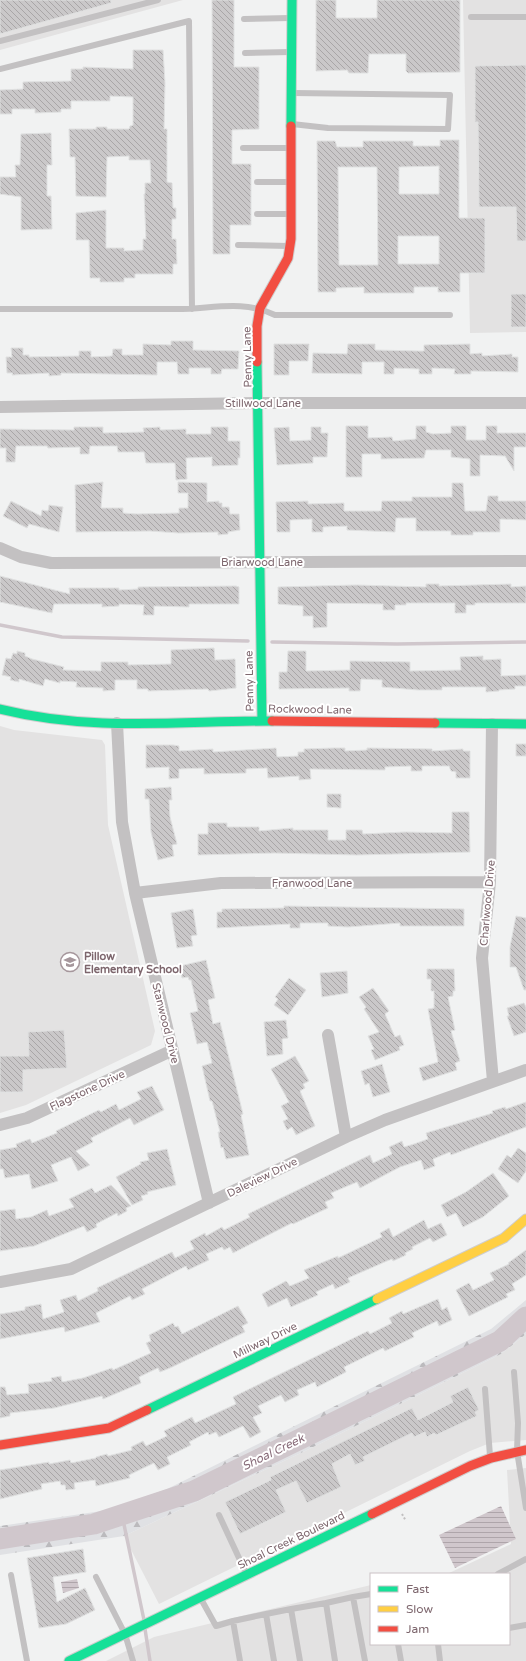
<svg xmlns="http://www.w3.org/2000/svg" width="526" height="1661" font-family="'Varela Round',sans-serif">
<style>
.built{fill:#e3e2e2}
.forest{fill:url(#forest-firs)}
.water{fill:url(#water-rules)}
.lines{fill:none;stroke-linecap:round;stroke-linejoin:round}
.stream{stroke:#d0c7cc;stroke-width:3.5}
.river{stroke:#d0c7cc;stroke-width:21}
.building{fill:url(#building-back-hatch);stroke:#e0e1e1;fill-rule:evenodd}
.fast-casing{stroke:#cecdcd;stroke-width:11}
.slow-casing{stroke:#cecdcd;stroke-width:11}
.jam-casing{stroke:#cecdcd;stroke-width:11}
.path{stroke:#c1bfc0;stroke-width:2;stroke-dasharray:2 2;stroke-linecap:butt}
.lane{stroke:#c3c1c2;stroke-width:6}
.street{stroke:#c3c1c2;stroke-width:12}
.fast{stroke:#16e098;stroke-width:9}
.slow{stroke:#ffcf43;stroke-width:9}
.jam{stroke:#f24e42;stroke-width:9}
.labels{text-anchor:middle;stroke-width:4;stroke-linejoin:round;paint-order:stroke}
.street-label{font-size:11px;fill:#7d666d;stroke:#fff}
.poi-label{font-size:11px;font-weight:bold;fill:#7d666d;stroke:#fff;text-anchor:start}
.water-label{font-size:12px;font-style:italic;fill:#886c79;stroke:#fff}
</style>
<defs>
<pattern id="forest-firs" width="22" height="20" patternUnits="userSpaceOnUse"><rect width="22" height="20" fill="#e0e1e4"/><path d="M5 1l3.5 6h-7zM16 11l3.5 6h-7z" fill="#bbbabd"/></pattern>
<pattern id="water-rules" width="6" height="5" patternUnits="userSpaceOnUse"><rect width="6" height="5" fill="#d0c7cc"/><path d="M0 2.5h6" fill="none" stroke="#aea5aa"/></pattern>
<pattern id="building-back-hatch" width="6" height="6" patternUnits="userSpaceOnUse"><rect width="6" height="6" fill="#cac8c9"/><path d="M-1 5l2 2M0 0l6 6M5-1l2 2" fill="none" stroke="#a9a6a7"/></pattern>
</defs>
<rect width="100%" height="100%" fill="#f1f2f2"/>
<path class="built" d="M0,0h183l-183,50z
M463,0h63v332l-56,1z
M0,726l14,4 88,10 3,5 3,80 47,206 -4,14 -125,60 -26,8z
M526,1334v106l-36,3 -20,8 -311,153 -35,-68 179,-84 198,-98z
M526,1468v193h-420l48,-24 217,-52v59h138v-70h-62l64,-30 -4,-74z"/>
<path class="forest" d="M526,1300v34l-25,20 -198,98 -179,84 -124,19v-29l108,-16 59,-21 324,-160z"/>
<path class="water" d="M501,1506l15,33 -61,29 -16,-33z
M77,1579l2,9 -16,5 -2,-11z"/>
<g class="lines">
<path class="stream" d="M0,625l62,12 186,4
M272,642l125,2 129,-2
M122,1515l22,105
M145,1629l5,32"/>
<path class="river" d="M0,1539l94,-15 100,-33 306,-150 26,-24"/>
</g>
<path class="building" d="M0,0h111v3l-111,31z
M212,0h22v67h25v62l-27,1v34h19v61h-21v29h-17z
M316,0h20v18h41v-18h83v72l-52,1 -2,-2v-17h-37l-1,19h-19l-2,-3 -31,1z
M133,50h30l2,33 -1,46h3v53l5,1 1,25h3v11h-4v20h4l1,25h-4v10h-38v4h-11v4h-24v-4h-10l-1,-38h-13v-27l30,-3v38h18v3l19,-1v-11h3l-2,-45h1v-11h6l-1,-23h-21v-4l-22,1 -1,40 -30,-1 -1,-39h-5l-1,-28h27v-2h11v2h22l1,-3 3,-1v-28l-23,-1v5h-39v8h-10v3l-26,1v-4h-23v5h-12v-24l23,-1v-7l48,-1v-12h12v-2l50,2z
M526,65v176h-9l-1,-34h-37l-1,-85h-3v-56z
M51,133l1,32h-5v31h4l1,33 -31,1v-33l-21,-3v-17h16l-1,-12h5l1,-31z
M440,140h19v78h26v55h-25v19h-22v-5h-24v6h-50v-6l-28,1v4h-18l-1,-151h18l2,6h26v-6h50v5h27zM439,166v28h-40v-27zM338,167h39l1,98h-39zM398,236h41v28h-41z
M511,294h15v33h-15z
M171,341h22v9l46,1 -1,18h-16l-1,5h-10v-6h-22v6h-11l-1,-12h-20v13l-96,-2v2l-12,1v-3l-37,2 1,-2h-6l-1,-16h6l-1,-9h12v7h6v2l50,-1v-5h12v6l21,-1 1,-7h9v6h21v-11l28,1z
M274,344h35l-1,17h-19v14h-15z
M348,344h27v6l44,1h5v-6l46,-1v10l12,-1v3l30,-2v3h6v15l-47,-1v3h-17l1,-5 -23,-1v6h-13v-5l-25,-1v6h-10v-12h-22v12l-50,-1 1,-20 34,1z
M346,426h22v12l24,-1 1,4 23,-2v-13h10v6l7,2 18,-1v-7h15v14h20v-14h11v7h29v14h-12v24l-9,-15 -25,-1v21h-10v-17l-19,-2v-7h-25l-2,8 -43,1v-5h-19v23h-16z
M74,427h29v6l41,-1 -1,-4 17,-1v3l26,-1v5h25v-7h17v14h12v17h-2v7l-26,1v-9l-26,1 1,21 -11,1 -1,-17h-29l-2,-11h-26l-1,-6h-27l-1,8h-9v-7l-32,1 -1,-2h-31l-1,16h-9v-14h-6v-19l74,1z
M289,427l1,14 21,-1v-13h10v6h7l-1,24h-14v6l-36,2 -3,-37z
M103,482l-2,26h22v5l14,1 42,-1v-5h9v-15h-10v-11l29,1v19l12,-1v2h3v4h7l1,7h9l1,16 -12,2v2l-10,1v-3l-39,1 -29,-2 -74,1 -1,-47z
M452,483h11l2,28h21l2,-15h10v5h28v19l-26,-1v13h-27v3h-22v-4h-35v-13h-20l-1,14 -48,-2v-4l-24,1v5h-11v-13l-22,1v12h-13l-1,-30 32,-1v3l36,-1v8h37l1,-10h30v-4h40z
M11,501l30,15 1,-6 6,1 1,-6 14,2 -4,25 -30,-8 -2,4 -24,-12z
M0,576l70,18 -1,-6h50v2l19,-1v-2l98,-1 3,1v17h-50v3l-35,-1v9h-11l1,-10 -25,-1v2l-17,1v-3h-48l-2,9 -52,-11z
M426,584h13v2l72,-2v3l15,-1v17h-51v2h-9v8h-11v-10h-49v2h-11v5h-12v-6l-56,-1v24l-14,1v-12h-10v-10l-25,-2v-17l78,-2 70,2z
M214,648l1,12 20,-1 1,29 -27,3 -1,-2 -60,2v-2h-11v-9h-22v10l-12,1v-3l-27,-1 1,-5 -17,-1v2l-15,-4 -2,7 -24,-7v3l-9,-2 1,-3 -9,-2 4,-17 5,1 2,-6 4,1v-3l8,2v3l7,3 32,8 -1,3 38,1v-9h27v3l43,-1v-14z
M288,651h18v20l44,-1v-9h4l56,1v9l51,-1 -1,-13 23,-1v4l18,-1v17l25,-1v11h-11v3l-16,1v1l-13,1v-5h-44v3h-24l-36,-3v-7l-21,-1 -1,12h-11v-3l-70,1v-17h8z
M516,744h10v12h-10z
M146,745h27l6,1v5l34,-2v3l63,-4 1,9 21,-1v-4h6v-3l30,-1h11v3l22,-1v-2l65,1v2l31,-2v2h7v27h-14v-6l-5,-1 -2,-5h-27v5h-11v-5l-26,1v3l-75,-1 1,10 -12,1v-4l-31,2 -1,-10 -21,1v4l-42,1v-6l-25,1v9l-10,1v-12l-23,1z
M171,787l1,13h-3l1,17 7,27 -5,1 2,11 -16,4 -7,-28 -2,-33h-4v-10z
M327,794h14v14l-14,-1z
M452,812h17l1,40 -113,3 -82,-2 -77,2v-21h10v-11h19v4h32v4l34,-3v2h35v10h18v-10h16l1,4 42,-2 47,1z
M284,906l180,3v17h-64v-3l-52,4 -20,-1v-3h-28v5h-10v-4l-73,4v-16h5v-3l62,-1z
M193,909l4,26 -6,1 2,10 -16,2 -6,-35z
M516,916l10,2v72h-2l-8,-23h-6v-20z
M206,960l9,38 -7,2 5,24 7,-2 23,92 -2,1 8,40 -23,4 -3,-12 -2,1 -3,-16h2l-8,-31h-2l-8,-35 10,-3 -5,-21 -10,2 -7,-31 8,-2 -7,-31h-2l-1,-3 -6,1 -2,-12z
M427,969h27l1,22h-2v5l-5,1 7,33 -4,1 9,30 -5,2 2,7 -34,11 -4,-13 19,-6 -10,-53 6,-1v-17h-3v-12h-4z
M347,971l1,22 -26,4 -2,-24z
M289,978l17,12 -18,25 -14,-10 4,-6 -3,-2z
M373,988l16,23 -4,3 10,23 5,-2 4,10 -5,2 1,3 -25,10 -4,-10 3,-1 -6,-13 11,-4 -15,-23 2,-2 -7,-10z
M524,1003l2,4v25l-12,4 -7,-20h2l-2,-8z
M286,1020l2,18 -6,1 1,15 -16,2 -3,-34z
M64,1030l3,38 -44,2v22h-23v-36h29l-1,-24z
M295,1056l14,25 -6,3 2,4 -5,3 15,35 -19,9 -4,-8 -5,3 -4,-9 5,-2 -7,-13 8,-4 -18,-33z
M382,1064l8,28 -17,5 -4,-14 -4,2 -4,-14z
M152,1086l12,24 -30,15 -4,-7 -39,20 2,4 -17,9 14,14 -12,6 -7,-14 -20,8 7,16 -26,8 -3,-15 -24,4 -2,-9h-3v-19l17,-3 -1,-3 14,-5 2,4 25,-10 -1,-2 43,-21 2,2 15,-8 3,6 22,-11 -4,-7z
M526,1102v25l-75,28 -1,-3 -17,7 2,7 -11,4 -3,-10 -21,7 -40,21 -3,-6 -26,11 3,5 -9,4 3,6 -35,16 -1,-1 -59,30 -3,-6 -6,3 -2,-3 -16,7 3,6 -21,10 -2,-4 -44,23 3,5 -13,6 -2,-4 -34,17 4,9 -35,10 -1,-5 -64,12v-25l25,-4v-3l16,-3 2,15 21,-7 -4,-12 16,-5 2,6 20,-10 -1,-3 75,-36 3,6 19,-9 -4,-8 15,-8 1,3 16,-9 2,3 26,-13 -2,-3 122,-59 3,8 19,-9 -3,-7 13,-6 2,6 10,-3 14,-5 -2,-6 67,-20 -1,-2 13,-4 1,2z
M518,1148l8,5v18l-8,12 -20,-14 9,-14 4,3z
M167,1149l9,36 -29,7 1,2 -7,2 2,4 -11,5 -16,-28 25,-13 -1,-2 9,-2 -2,-7z
M493,1173l16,23 -26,21 -20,10 -7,-14 -9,4 -6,-12 25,-13z
M111,1185l20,21 -5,2 1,3 -9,5 -1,-3 -21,11 1,3 -10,5 -3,-6 -50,20 -34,5v-40l15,-2 1,10 15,-2 16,-7 2,6 25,-9 -5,-8 23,-11 3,5z
M424,1220l4,9 13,-6 6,12 -14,7 -3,-4 -18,9 1,2 -8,4 1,2 -13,6 -1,-2 -5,2 -39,17 2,4 -15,7 -2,-5 -17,8 2,3 -27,12 -4,-9 -19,9 -6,-13 24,-13 4,5 19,-8 -5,-8 34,-14v2l44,-21 -2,-4 9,-5 4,9z
M526,1250v25l-14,9 3,6 -9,4 2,3 -39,19 -13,-26 13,-7 4,7 21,-10 -4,-7 19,-9 -1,-1z
M438,1299l4,11 5,-3 5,13 -13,6 -2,-5 -25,12 2,4 -29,14 -2,-3 -39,19 2,5 -29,15 -2,-5 -18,8 2,5 -14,7 -4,-7 -23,11 4,7 -9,4 8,15 -11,6 -7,-12 -24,11 -3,-5 -7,3 -1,-3 -19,10 2,3 -24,12 3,7 -12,6 -4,-7 -25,12 1,3 -34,8 -1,-6 -21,3 1,6 -9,1 -1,-5h-4l-1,-4 -19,3 1,5 -42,10v-29l49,-8v2l21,-4 1,3 25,-5v-1l11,-3 1,2 24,-6 -1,-3 12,-6 3,5 21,-10 -3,-5 28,-14 3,6 41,-19 -3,-7 135,-66 2,3 22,-11 -3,-5 13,-7 1,3z
M238,1306l10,17 -6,3 3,6 -75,36 -10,4 -2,-4 -19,9 2,6 -38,16 -1,-3 -48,12 -44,5v3l-10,2v-31h5l2,8 22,-2 -1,-9 24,-3 -1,-3 10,-2 1,6 21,-4 29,-10 1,2 38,-17 -5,-10 5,-2 -2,-6 24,-12 2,4 3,-1 4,8z
M468,1387l11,23 -4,2 2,4 -41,19 -2,-2 -7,4 -2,-5 -11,5 -2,-4 -49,24 2,4 -10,4 -5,-11 -18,10 9,23 -34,16 -11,-22 -20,9 10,22 -46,22 -15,-32 46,-22 -1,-3 142,-69 6,12 35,-18 -3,-6z
M83,1549l3,23 -33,5 4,25 28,-14 10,22 -29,14 -27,4 -12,-70z"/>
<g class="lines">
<g class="fast-casing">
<path id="fast" d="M291,126l1,-126
M257,362l5,359
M0,709c93,23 178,12 272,12
M435,723l91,1
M147,1410l230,-111
M69,1661l303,-147"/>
</g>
<g class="slow-casing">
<path id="slow" d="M377,1299l127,-61 22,-19"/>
</g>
<g class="jam-casing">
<path id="jam" d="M257,362v-36l3,-18 28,-50 3,-19v-113
M272,721l163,2
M0,1445l109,-17 38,-18
M372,1514l98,-48 21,-8 35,-8"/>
</g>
<path class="path" d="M402,1514l4,7"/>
<path class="lane" d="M471,17h55
M244,19l46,-1
M0,41l158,-41
M245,53l45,-1
M0,69l189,-48 3,288
M292,124l36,4 120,1 2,-34 -157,-2
M243,148h46
M257,182h33
M257,214h33
M238,245l51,1
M0,309c59,0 118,0 177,0 35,0 65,-10 98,6h175
M514,1372l4,51 -1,28 9,57
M485,1389l5,67
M219,1515l27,58
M498,1574l28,-15
M11,1575l16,86
M96,1577l29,57 8,27
M201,1599l15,27 17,-5
M326,1603l27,-6
M266,1614l25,-5
M509,1628l17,-3
M398,1644l3,17
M438,1644l2,17
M240,1661l-7,-40 33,-7 8,47
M300,1661l-9,-52 35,-6 9,58
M365,1661l-12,-64 18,-3"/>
<path class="street" d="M0,407l259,-4h267
M0,548l21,9 30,6 475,-2
M117,723l5,99 13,71 74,310
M492,724l-2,158 -8,76 11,123
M135,893l86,-10 269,-1
M328,1035l18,102
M0,1125l27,-7 146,-68
M0,1282l71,-13 275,-132 39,-17 141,-50"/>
<use href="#fast" class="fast"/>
<use href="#slow" class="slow"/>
<use href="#jam" class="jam"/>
</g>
<defs>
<g id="school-ring" transform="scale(1)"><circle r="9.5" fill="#fff" stroke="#a6979c" stroke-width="1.5"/><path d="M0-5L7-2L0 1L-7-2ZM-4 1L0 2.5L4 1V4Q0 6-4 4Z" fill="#a6979c"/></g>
</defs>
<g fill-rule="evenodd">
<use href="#school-ring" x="70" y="962"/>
</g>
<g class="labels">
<g class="street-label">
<text transform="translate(247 357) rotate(-91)" y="4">Penny Lane</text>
<text x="263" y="407">Stillwood Lane</text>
<text x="262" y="566">Briarwood Lane</text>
<text transform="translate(249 681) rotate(-91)" y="4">Penny Lane</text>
<text transform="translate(310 709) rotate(1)" y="4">Rockwood Lane</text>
<text x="312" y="887">Franwood Lane</text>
<text transform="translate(487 903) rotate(-85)" y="4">Charlwood Drive</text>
<text transform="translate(166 1023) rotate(76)" y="4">Stanwood Drive</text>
<text transform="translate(87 1090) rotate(-25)" y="4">Flagstone Drive</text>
<text transform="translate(262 1177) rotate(-26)" y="4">Daleview Drive</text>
<text transform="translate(265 1340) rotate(-26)" y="4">Millway Drive</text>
<text transform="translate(291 1540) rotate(-26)" y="4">Shoal Creek Boulevard</text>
</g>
<g class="poi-label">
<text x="84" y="960">Pillow<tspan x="84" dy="13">Elementary School</tspan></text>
</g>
<g class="water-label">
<text transform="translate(273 1452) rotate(-26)" y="4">Shoal Creek</text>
</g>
</g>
<rect x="370" y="1573" width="140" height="72" fill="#ffffff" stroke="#cbc2c5"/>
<rect x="378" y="1586" width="20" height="6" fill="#16e098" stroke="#cbc2c5"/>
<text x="406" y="1593" font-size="12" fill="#7d666d">Fast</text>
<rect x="378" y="1606" width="20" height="6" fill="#ffcf43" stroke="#cbc2c5"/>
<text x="406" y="1613" font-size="12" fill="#7d666d">Slow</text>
<rect x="378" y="1626" width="20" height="6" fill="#f24e42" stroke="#cbc2c5"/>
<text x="406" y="1633" font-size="12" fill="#7d666d">Jam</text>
</svg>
